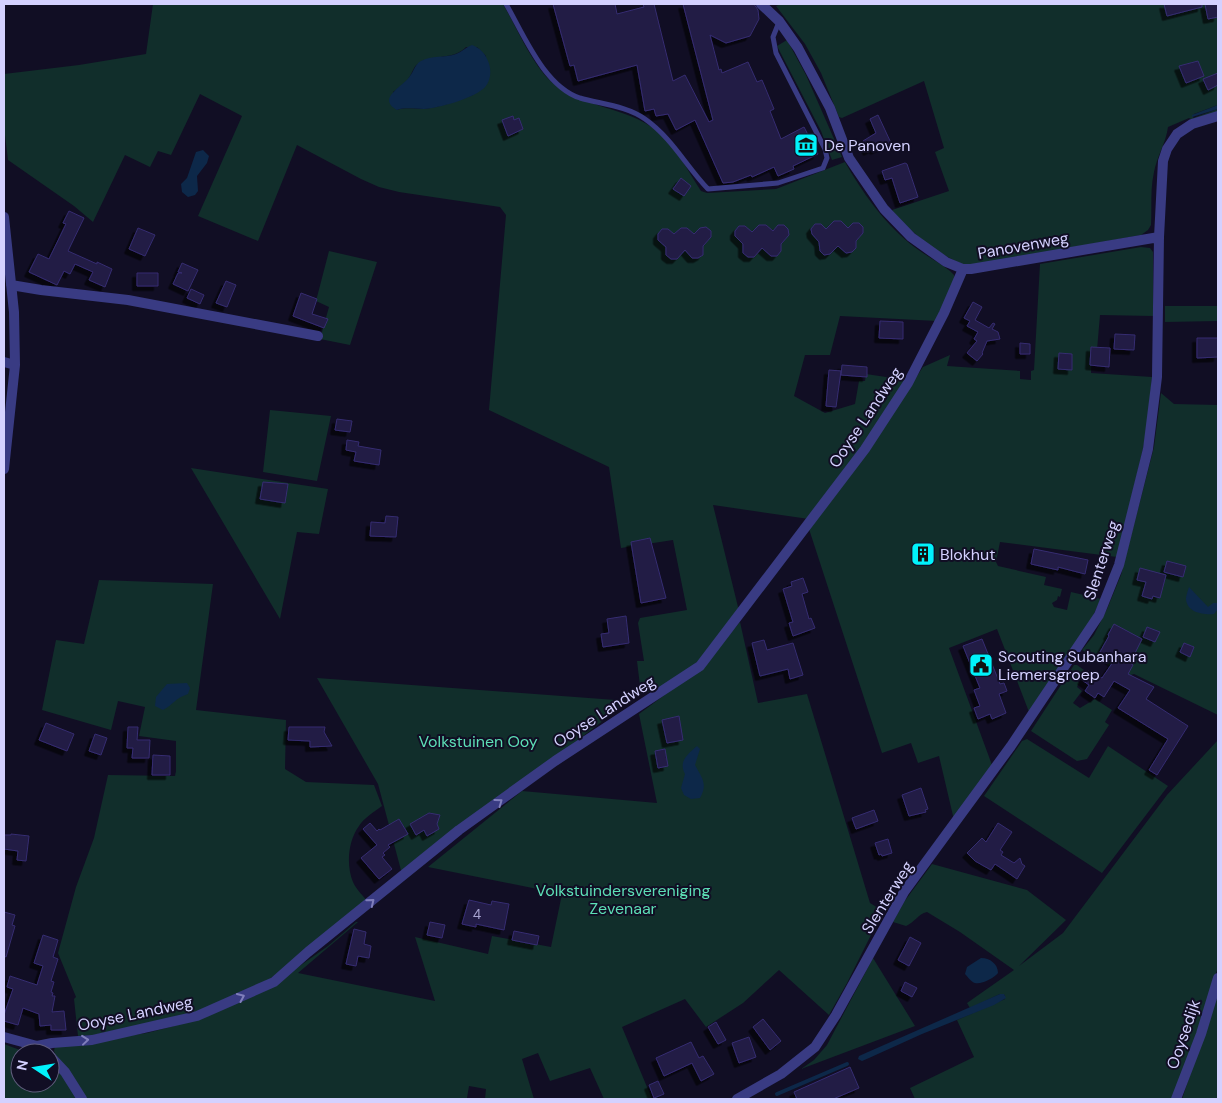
<svg xmlns="http://www.w3.org/2000/svg" width="1222" height="1103" font-family="'DM Sans',sans-serif">
<style>
.green{fill:#112e2b;fill-rule:evenodd}
.water{fill:#0d2849}
.lines{fill:none;stroke-linecap:round;stroke-linejoin:round}
.stream{stroke:#0d2849;stroke-width:4}
.building{fill:#201a45;stroke:#362d71;filter:url(#shadow)}
.service{stroke:#393b83;stroke-width:5}
.minor{stroke:#393b83;stroke-width:10}
.oneway{stroke:#7f7ebb}
.labels{text-anchor:middle;stroke-width:4;stroke-linejoin:round;paint-order:stroke}
.number-label{font-size:14px;fill:#a7a3d0}
.poi-label{font-size:16px;fill:#d4d1ff;stroke:#110e24;text-anchor:start}
.street-label{font-size:16px;fill:#d4d1ff;stroke:#110e24}
.park-label{font-size:16px;fill:#5ddfb6;stroke:#110e24}
</style>
<defs>
<filter id="shadow"><feDropShadow dx="-4.5" dy="4.5" stdDeviation="0" flood-color="#0009"/></filter>
</defs>
<rect width="100%" height="100%" fill="#110e24"/>
<path class="green" d="M153,4h350c14,24 30,63 51,80 30,24 72,23 102,46 19,15 32,41 45,61l6,2 69,-4 69,-27c17,30 37,58 63,80 13,11 29,19 42,29l4,4v7l-17,39 -97,-5 -10,39h-25l-11,41 31,17 30,-9 4,-23h6l1,-7 40,6 -41,66 -56,73 -96,-14 26,106 -35,45 -36,31 -27,7 -4,-33h7l-6,-38 2,-5 47,-8 -14,-70 -52,8 -12,-81 -120,-57 17,-195 -6,-8 -101,-15 -20,-5 -18,-8 -64,-34 -39,96 -60,-25 44,-100 -42,-22 -29,61 -13,-4 -8,16 -25,-12 -32,67 -19,-16 -66,-46 -4,-33v-53l75,-9 67,-11zM466,47h11l9,9 -13,39c-16,6 -32,12 -49,14 -10,0 -18,-2 -27,1l-4,-18c7,-5 13,-9 17,-16 3,-5 4,-10 9,-13 15,-9 35,-3 47,-16z
M781,4h437v101l-24,9 -1,4 25,-9v3l-25,8 -4,-2 -21,9c-2,16 -11,29 -14,45 -4,17 -2,36 -3,53l-3,5 -7,5 -166,30c-5,0 -11,0 -15,-2 -22,-9 -54,-34 -68,-53l57,-19 -14,-39 9,-4 -20,-67 -82,37 -3,-1 -18,-44 -16,-29 -29,-38z
M787,40l19,35 36,82 -10,3 -11,-29 -44,-85z
M1141,247l9,1 3,4v64l-53,-1 -3,35h-5l-1,23 61,4 -4,43 -5,29 -26,108 -117,-15 -4,20 2,4 48,11 -2,8 18,4 -2,8 -2,-1 -1,4 -5,3 2,4 13,3 4,-18 30,7 -13,27 -59,86 -32,-83 -48,19 43,117 -38,55 -15,-64 -21,7 -7,-20 -29,10 -73,-224 57,-76 57,-86 27,-12 -3,11 73,5v8l11,1v-9l3,-1 6,-106z
M329,251l48,11 -27,83 -30,-6 9,-32 -13,-6z
M1165,306h53v15l-53,1z
M1161,393l13,11 44,1v310l-84,-41 -7,2 -45,-26 12,-15 13,-26 14,-34 33,-128z
M270,410l61,6 -14,65 -54,-9z
M191,468l137,21 -9,45 -22,-2 -17,87z
M99,580l114,4 -17,126 90,10 -1,49 21,13 68,3 8,21c-8,6 -18,12 -23,20 -11,15 -13,39 -6,56 3,7 11,15 16,21l-102,78 -63,30 -110,24 -16,1 -4,-37 2,-2 -18,-44 18,-66 18,-49 14,-63 67,1 1,-5v-30l-37,-5 6,-29 -27,-6 -7,29 -69,-20 14,-70 28,4z
M740,622l18,81 49,-9 63,209 13,8 -36,72 -18,32 -50,-45 -36,33 -37,24 -21,-28 -63,28 30,72h-48l-14,-31 -40,13 -12,-28 -16,6 12,40h-49l1,-10 -17,-3 -2,12 -3,1h-378l-31,-45 -1,-3 1,-5 92,-13 27,-7 110,-49 44,-31 28,-24h2l-60,51 137,28 -20,-64 73,17 4,-18 59,11 11,-53 -134,-27 94,-76 135,12 -18,-89 63,-47z
M1074,665h3l7,5 -7,10 2,3 -2,4 5,4 -9,12 7,5 15,-9 17,11 -7,12 4,3 -22,34 -10,2 -46,-30z
M317,678l312,23 -227,173 -24,-90z
M1027,739l62,39 19,-32 60,40 -66,87 -118,-77 38,-55z
M1218,740v227l-24,75 -22,57h-257l-5,-11 64,-31 -17,-37 48,-21v-4l-5,-1 -30,14 -3,-5 47,-33 -54,-38 -33,-20c-9,2 -13,11 -21,14l-13,-4 11,-20 28,-38 95,26 39,30 -47,46 44,-33 104,-138z
M873,958l42,68 -114,43 13,-9 13,-15z
M1218,992v107h-36z
M4,1044l24,9h-8v30h30v-21l7,6 22,31h-75z"/>
<path class="water" d="M472,45c8,3 13,8 16,16 4,9 3,21 -5,28 -12,10 -44,19 -59,20 -10,0 -18,-2 -27,1 -21,-12 6,-23 13,-34 4,-5 5,-12 11,-15 10,-6 24,-3 35,-7 6,-2 10,-7 16,-9z
M1218,105v4l-26,8v-2z
M203,150l6,6 -2,7 -10,13 1,15 -3,4 -7,2 -6,-5 -1,-8 6,-6 9,-26z
M1189,587l19,20 5,-4h5v6l-4,5c-10,1 -27,-1 -28,-15 0,-3 2,-9 3,-12z
M187,683l3,5 -2,6c-13,4 -15,11 -25,16l-8,-4 1,-9 11,-13z
M697,746l3,3 -5,16c7,13 13,19 5,33l-9,1 -7,-4 -3,-7 4,-14c-7,-13 3,-20 12,-28z
M981,958c9,0 17,6 17,15 -4,5 -17,12 -23,10 -4,-1 -7,-6 -10,-9l2,-7z
M1000,994h4l2,4 -12,7 -72,29 -53,24 -7,3 -4,-2 1,-3 9,-4z"/>
<g class="lines">
<path class="stream" d="M777,1094l70,-30"/>
</g>
<path class="building" d="M553,4h62l2,10 27,-7 -1,-3h11l19,77 12,-6 24,47 4,-2 -30,-116h71l4,6 1,9 -9,17 -24,7 -16,-8 9,35 2,-1 1,4 26,-11 9,20 5,-2 12,29 -4,2 11,28 23,-12 14,27 -25,12 1,3 -16,7 -4,-9 -22,10 -1,-2 -18,7 -10,1 -28,-63 -19,10 -8,-16 -12,2 -2,-7 -9,2 -8,-46 -59,16 -4,-16 -4,1z
M1164,4h38v3l-35,9z
M1205,4h13v13l-10,2z
M1198,61l6,15 -18,7 -7,-17z
M1218,73v12l-10,5 -5,-11z
M878,115l13,28 -16,7 -1,-2 -6,3 -5,-10 13,-8 -6,-14z
M513,116l1,4 5,-2 4,11 -15,7 -6,-16z
M905,163l2,1 11,33 -18,6 -8,-25 -7,2 -3,-9z
M681,178l10,8 -7,10 -11,-7z
M69,211l15,7 -16,33 29,13v-2l15,7 -7,18 -16,-7 4,-8 -18,-8 -5,10 -6,-3 -7,14 -28,-13 9,-18 11,5 17,-35 -3,-1z
M834,221h7l7,7 5,-5h6l4,4v6l-7,8v7l-4,4 -6,1 -8,-7 -8,8 -6,1 -4,-4 -1,-9 -7,-8 -1,-5 4,-5h6l5,5z
M759,225h7l7,6 5,-6h6l4,4 1,6 -8,9v7l-4,5h-6l-9,-8 -8,9h-6l-5,-4v-9l-8,-8v-5l4,-5h6l7,6z
M706,227l5,4v6l-8,9v9l-5,3h-6l-7,-8 -8,9h-6l-5,-4v-8l-8,-7v-6l4,-5h6l6,5 7,-6h6l7,6 6,-6z
M138,228l17,7 -10,21 -16,-7z
M182,263l16,7 -10,21 -15,-7 5,-11h4l-4,-1z
M137,273h21v13h-21z
M226,281l10,4 -9,22 -11,-4z
M191,289l13,6 -4,9 -13,-6z
M301,293l16,6 -5,15 16,5 -4,9 -31,-12z
M973,302l9,5 -7,13 14,8 4,-5 2,1 -3,5 6,3 2,7 -13,2 -5,12 1,1 -6,7 -10,-8 10,-12 -3,-2 4,-7 -11,-6 3,-5 -6,-3z
M880,321l23,1v17l-24,-1z
M1115,334l20,1 -1,15 -20,-1z
M1197,338h21v19l-21,1z
M1020,343l10,1v10h-10z
M1091,347l19,1 -1,19 -19,-2z
M1059,353l13,1v16l-14,-1z
M842,365l25,2v10l-26,-2z
M829,370l12,1 -5,36 -10,-1z
M337,419l15,2 -2,11 -15,-2z
M347,440l12,2 -1,4 23,4 -2,15 -25,-4 2,-9 -10,-2z
M263,482l25,2 -3,19 -25,-4z
M386,516l12,1 -2,20 -26,-1 1,-14 14,1z
M650,538l16,60 -25,5 -10,-61z
M1034,549l54,11 -3,14 -27,-7v3l-27,-6z
M1167,561l19,5 -3,11 -19,-5z
M1140,568l26,7 -6,23 -7,-2 -1,3 -10,-3 4,-14 -9,-2z
M803,578l5,14 -6,2 7,25 2,-1 4,10 -22,8 -4,-13 4,-1 -10,-33 9,-3 -1,-4z
M626,616l3,27 -26,4 -2,-13 8,-1 -2,-14z
M1114,624l28,15 -12,24 3,2 -5,9 26,13 -8,12 42,27 -31,49 -8,-5 19,-31 -50,-31 12,-18 -16,-9 -10,16 -6,-4 -3,5 -10,-7 4,-6 -7,-5 6,-9 14,7 11,-16 -13,-10 9,-16 -1,-1z
M1147,627l13,5 -5,10 -12,-5z
M982,639l18,45 4,-1 3,8 -8,3 7,19 -14,6 -2,-5 -12,5 -4,-11 6,-2 -6,-16 6,-2 -17,-42z
M764,640l3,10 26,-7 10,32 -13,4 -2,-10 -28,7 -8,-33z
M1184,643l10,4 -4,10 -10,-5z
M679,716l4,24 -16,3 -5,-23z
M46,723l28,11 -7,17 -28,-11z
M128,727h10l-1,13h13l-1,18h-17l1,-10h-6z
M289,727h36l-1,5 8,14 -22,1v-6l-22,-1z
M95,734l12,4 -6,17 -12,-4z
M665,749l3,17 -10,2 -3,-17z
M153,755l17,1v19h-18z
M921,788l7,21 -3,1 1,2 -17,4 -7,-21z
M874,810l4,11 -22,8 -4,-11z
M429,813l11,2 -3,9 2,5 -12,7 -3,-6 -8,5 -6,-11z
M399,819l9,15 -20,11 2,2 -7,6 2,2 -3,2 10,12 -13,10 -18,-21 16,-13 -14,-16 7,-6 7,8 2,-2 1,1z
M998,823l14,9 -12,18 3,2 -2,3 13,8 6,-5 2,6 3,2 -8,13 -22,-15 -4,6 -16,-9 -8,-8 15,-15 4,4z
M11,834l18,2 -3,25 -9,-1 1,-9 -14,-2v-14h7z
M888,839l4,14 -10,3 -1,-2 -2,1 -4,-12z
M469,900l22,5 1,-4 17,3 -5,26 -28,-6v3l-14,-3z
M4,912l11,3 -3,10 3,1 -9,31 -2,-1z
M430,922l15,3 -3,13 -15,-3z
M354,929l12,3 -2,12 7,2 -2,12 -11,-2 -2,10 -10,-2z
M514,931l25,5 -2,9 -25,-5z
M43,935l15,5 -5,17 5,2 -7,22 3,1 -3,10 2,1 -1,3h3l-3,16 12,-1 2,19h-15v-5l-11,1 -1,-12 -16,-6 -5,17 -14,-4v-6l9,-26 -6,-2 3,-11 27,9 6,-19 -9,-3z
M910,937l11,6 -12,23 -11,-6z
M905,982l12,6 -5,9 -11,-6z
M763,1019l18,22 -11,9 -17,-23z
M716,1022l10,18 -8,4 -10,-17z
M749,1037l7,20 -17,6 -7,-20z
M691,1042l8,16 4,-2 11,18 -13,7 -9,-18 -28,13 -8,-18z
M850,1067l9,21 -26,11h-36l-3,-7z
M658,1081l6,13 -10,4 -5,-13z"/>
<g class="lines">
<path class="service" d="M506,4c18,31 38,82 74,94 21,6 47,8 65,21 27,19 41,47 63,70l70,-6 45,-15 4,-10 -2,-9 -49,-96 -3,-16 6,-15"/>
<path class="minor" d="M761,4l18,17 19,27 32,60 19,50 35,51 27,28 35,25 17,7h8l188,-32
M4,217l10,95 1,53 -11,104
M11,285l30,5 87,10 190,36
M4,362l11,3
M4,1037l33,9 4,4
M37,1046l15,-3 40,-3 105,-24 77,-34 34,-30 151,-122 96,-69 145,-95 165,-217 43,-66 36,-70 19,-44
M50,1056l15,16 17,27
M737,1099l44,-25 34,-27 21,-32 68,-123 107,-146 88,-131 20,-50 29,-116 9,-72 2,-140 4,-76 4,-12 10,-15 15,-10 26,-8
M1176,1099l25,-65 17,-56"/>
</g>
<defs><path id="oneway-chevron" d="M-2-3.5L2.5 0L-2 3.5" fill="none" stroke-width="1.6" stroke-linecap="round" stroke-linejoin="round" transform="scale(1.25)"/></defs>
<g class="oneway">
<use href="#oneway-chevron" transform="translate(499 802) rotate(-36)"/>
<use href="#oneway-chevron" transform="translate(371 902) rotate(-39)"/>
<use href="#oneway-chevron" transform="translate(241 997) rotate(-24)"/>
<use href="#oneway-chevron" transform="translate(85 1040) rotate(-6)"/>
</g>
<defs>
<g id="museum-square" transform="scale(1.25)"><rect x="-9" y="-9" width="18" height="18" rx="4" fill="#01f2fb" stroke="#110e24"/><path d="M0-6L6-3V-2H-6V-3ZM-5-1h2V3h-2ZM-1-1h2V3h-2ZM3-1h2V3H3ZM-6 4H6V6H-6Z" fill="#111"/></g>
<g id="building-square" transform="scale(1.25)"><rect x="-9" y="-9" width="18" height="18" rx="4" fill="#01f2fb" stroke="#110e24"/><path d="M-4-6H4V6H1V3H-1V6H-4ZM-2.5-4.3h1.7v1.8h-1.7ZM.8-4.3h1.7v1.8H.8ZM-2.5-1h1.7V.8h-1.7ZM.8-1h1.7V.8H.8Z" fill="#111"/></g>
<g id="civic-square" transform="scale(1.25)"><rect x="-9" y="-9" width="18" height="18" rx="4" fill="#01f2fb" stroke="#110e24"/><path d="M-.6-6.5H3V-4.5H.6V-3L4-1V1h2V6H-6V1h2V-1L-.6-3ZM-1.2 2.5V6h2.4V2.5Z" fill="#111"/></g>
</defs>
<g fill-rule="evenodd">
<use href="#museum-square" x="806" y="145"/>
<use href="#building-square" x="923" y="554"/>
<use href="#civic-square" x="981" y="665"/>
</g>
<g class="labels">
<g class="number-label">
<text x="477" y="919">4</text>
</g>
<g class="poi-label">
<text x="824" y="151">De Panoven</text>
<text x="940" y="560">Blokhut</text>
<text x="998" y="662">Scouting Subanhara<tspan x="998" dy="18">Liemersgroep</tspan></text>
</g>
<g class="street-label">
<text transform="translate(1023 245) rotate(-10)" y="6">Panovenweg</text>
<text transform="translate(865 417) rotate(-56)" y="6">Ooyse Landweg</text>
<text transform="translate(1101 560) rotate(-72)" y="6">Slenterweg</text>
<text transform="translate(604 711) rotate(-33)" y="6">Ooyse Landweg</text>
<text transform="translate(887 897) rotate(-58)" y="6">Slenterweg</text>
<text transform="translate(135 1013) rotate(-12)" y="6">Ooyse Landweg</text>
<text transform="translate(1183 1034) rotate(-71)" y="6">Ooysedijk</text>
</g>
<g class="park-label">
<text x="478" y="747">Volkstuinen Ooy</text>
<text x="623" y="896">Volkstuindersvereniging<tspan x="623" dy="18">Zevenaar</tspan></text>
</g>
</g>
<rect width="1222" height="1103" fill="none" stroke="#d4d1ff" stroke-width="10"/>
<g transform="translate(35 1068) rotate(282)"><circle r="24" fill="#110e24" stroke="#5f5c7c"/>
<path d="M0-4L9 19L0 12L-9 19Z" fill="#01f2fb"/>
<text y="-8" font-size="14" font-weight="bold" text-anchor="middle" fill="#d4d1ff">N</text>
</g>
</svg>
